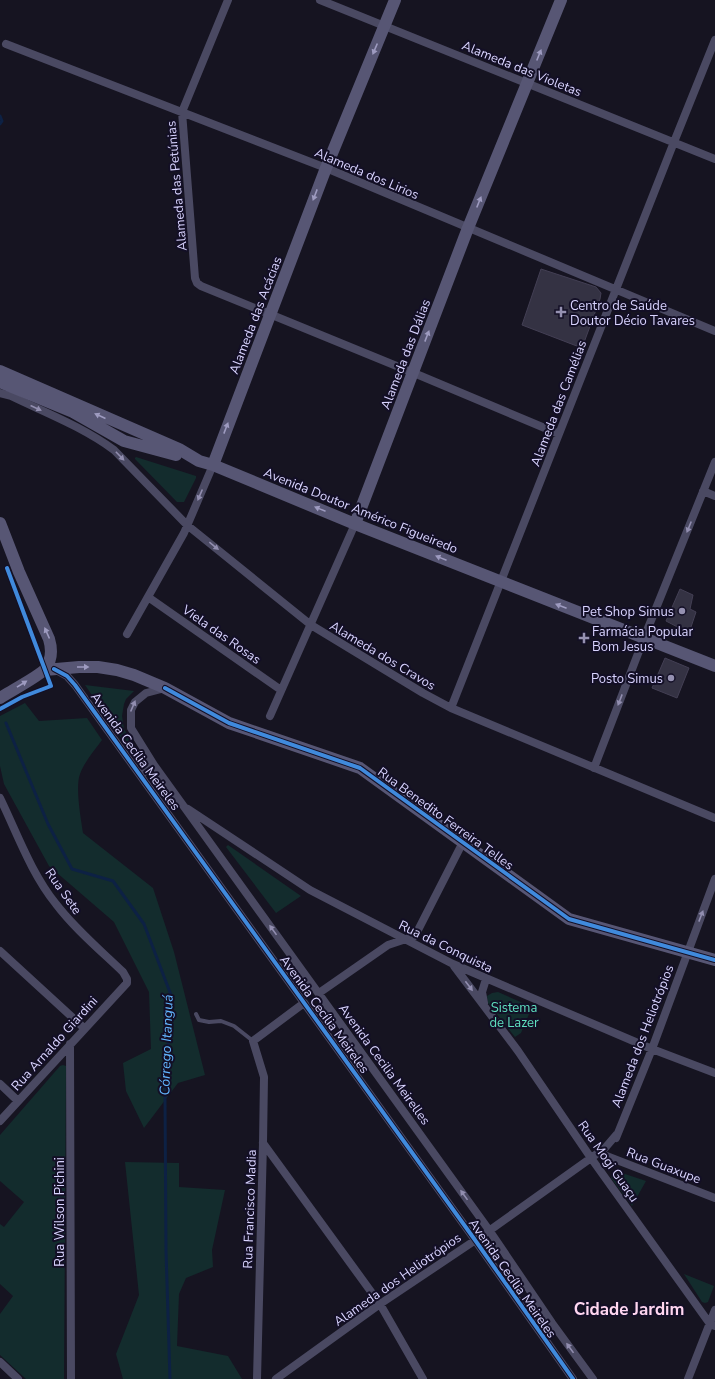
<svg xmlns="http://www.w3.org/2000/svg" width="715" height="1379" font-family="'Nunito Sans',sans-serif">
<style>
.green{fill:#132c2d}
.lines{fill:none;stroke-linecap:round;stroke-linejoin:round}
.stream{stroke:#0d2144;stroke-width:3}
.building{fill:#343243;stroke:#433f54}
.lane{stroke:#4a4962;stroke-width:4}
.street{stroke:#4a4962;stroke-width:8}
.secondary{stroke:#575674;stroke-width:12}
.cycleway-casing{stroke:#130f26;stroke-width:6}
.cycleway{stroke:#408adc;stroke-width:4}
.oneway{fill:#9e9bc0}
.oneway2{fill:#928eb0}
.poi-dot{fill:#9591b1;stroke:#130f26;stroke-width:1.5}
.labels{text-anchor:middle;stroke-width:4;stroke-linejoin:round;paint-order:stroke}
.street-label{font-size:13px;fill:#d9d4ff;stroke:#130f26}
.poi-label{font-size:13px;fill:#d9d4ff;stroke:#130f26;text-anchor:start}
.park-label{font-size:13px;fill:#5fe0c0;stroke:#130f26}
.water-label{font-size:14px;font-style:italic;fill:#62b6ff;stroke:#130f26}
.district-label{font-size:17px;font-weight:bold;fill:#ffd6f0;stroke:#130f26}
</style>
<rect width="100%" height="100%" fill="#161421"/>
<path class="green" d="M136,457l60,19v2l-12,24h-7l-42,-43v-1z
M85,685l49,6 -8,8 -2,5 -2,12 2,13 20,32 -5,3z
M25,703l14,18 48,-3 15,22c-8,11 -17,21 -22,34 -5,13 1,45 3,59l70,55 21,64 31,123 -27,8 -34,45 -18,-37 -3,-28 28,-14 -2,-57 -35,-70 -65,-56 -45,-82 -4,-18v-50z
M228,845l73,51 -25,17 -50,-66z
M498,992l34,15 -11,26 -6,4 -27,-34 -1,-7 5,-3z
M63,1065l3,1 -2,313h-38l-26,-24v-41l13,-18 -13,-12v-60l4,3 20,-25 -24,-21v-46l60,-69z
M125,1162l54,1v24l46,3 -13,60 1,17 -27,11 -7,16 -2,52 51,10 14,23h-119l-7,-25 23,-59z
M616,1171l30,10 -14,25 -21,-28 1,-4z
M684,1274l30,12 -6,16 -3,1 -3,-1z"/>
<g class="lines">
<path class="stream" d="M0,116l2,5 -2,3
M6,723l42,101 24,45 41,12 31,43 27,71 -6,104 1,152 4,128"/>
</g>
<path class="building" d="M541,269l55,18 5,6 -1,6 -18,49 -60,-23z
M680,589l13,6 -3,14 6,3 -7,21 -23,-12z
M665,658l24,10 -12,30 -25,-10z"/>
<g class="lines">
<path class="lane" d="M196,1014l3,6 10,2 12,-1 13,5 19,15"/>
<path class="street" d="M228,0l-46,112 13,166 2,5 4,3 220,90 138,58
M320,0l395,159
M6,44l320,124 389,163
M0,393l11,3c35,17 72,31 103,54l73,75 124,100 112,68 28,15 264,110
M703,491l12,5
M148,597l133,93
M127,634l57,-101 29,-68
M56,670l11,6 8,9 400,555 98,139
M165,688l-19,5 -11,9 -4,8v18l23,37 335,465 63,93 41,56
M451,708l223,-566 41,-102
M270,716l85,-192
M594,768l50,-130 71,-176
M140,775l14,-10
M0,798c17,35 31,75 56,106 19,25 44,46 67,68l4,7v4l-127,138
M188,809l122,81 143,74 199,85 63,24
M0,951l84,77
M454,966l64,85 73,107 119,166 5,2
M319,993l69,-48 27,-9 48,-94
M484,1003l-2,-11 4,-13
M70,1044l1,335
M0,1084l18,17
M616,1138l36,-89 63,-170
M263,1143l117,161 43,75
M604,1155l111,43
M0,1362l18,17
M257,1379l6,-236 1,-66 -11,-36 51,-38
M276,1379l104,-75 106,-71 119,-85 12,-14
M688,1379l27,-69"/>
<path class="secondary" d="M0,371l179,78 20,12 14,4 142,59 360,142
M0,382l73,30 51,29 52,14
M213,465l113,-297 69,-168
M0,523l19,49 30,67c3,10 3,21 -4,30 -4,6 -36,23 -45,29
M355,524l113,-296 93,-228
M45,670l34,-3h19l19,3 17,5 31,13 64,35 131,45 209,151 146,41"/>
<g class="cycleway-casing">
<path id="cycleway" d="M54,669l13,7 8,9 400,555 98,139
M165,688l64,35 131,45 209,151 146,41
M0,709l22,-12 29,-11 -44,-118"/>
</g>
<use href="#cycleway" class="cycleway"/>
</g>
<defs><path id="oneway-solid" d="M-6-.8H1V-3.2L6.5 0L1 3.2V.8H-6Z"/></defs>
<g class="oneway">
<use href="#oneway-solid" transform="translate(375 49) rotate(113)"/>
<use href="#oneway-solid" transform="translate(539 55) rotate(-68)"/>
<use href="#oneway-solid" transform="translate(315 195) rotate(111)"/>
<use href="#oneway-solid" transform="translate(479 202) rotate(-68)"/>
<use href="#oneway-solid" transform="translate(427 336) rotate(-69)"/>
<use href="#oneway-solid" transform="translate(100 416) rotate(-156)"/>
<use href="#oneway-solid" transform="translate(226 428) rotate(-69)"/>
<use href="#oneway-solid" transform="translate(320 509) rotate(-158)"/>
<use href="#oneway-solid" transform="translate(441 558) rotate(-158)"/>
<use href="#oneway-solid" transform="translate(561 606) rotate(-159)"/>
<use href="#oneway-solid" transform="translate(47 633) rotate(-114)"/>
<use href="#oneway-solid" transform="translate(83 667)"/>
<use href="#oneway-solid" transform="translate(22 684) rotate(-32)"/>
</g>
<g class="oneway2">
<use href="#oneway-solid" transform="translate(36 408) rotate(25)"/>
<use href="#oneway-solid" transform="translate(120 456) rotate(46)"/>
<use href="#oneway-solid" transform="translate(200 495) rotate(113)"/>
<use href="#oneway-solid" transform="translate(689 527) rotate(112)"/>
<use href="#oneway-solid" transform="translate(214 546) rotate(39)"/>
<use href="#oneway-solid" transform="translate(620 700) rotate(111)"/>
<use href="#oneway-solid" transform="translate(133 706) rotate(-67)"/>
<use href="#oneway-solid" transform="translate(701 916) rotate(-69)"/>
<use href="#oneway-solid" transform="translate(273 930) rotate(-126)"/>
<use href="#oneway-solid" transform="translate(469 986) rotate(53)"/>
<use href="#oneway-solid" transform="translate(464 1195) rotate(-126)"/>
<use href="#oneway-solid" transform="translate(570 1348) rotate(-126)"/>
</g>
<g class="poi-dot">
<path d="M559 306h4v4h4v4h-4v4h-4v-4h-4v-4h4z"/>
<circle cx="682" cy="611" r="4"/>
<path d="M582 632h4v4h4v4h-4v4h-4v-4h-4v-4h4z"/>
<circle cx="671" cy="678" r="4"/>
</g>
<g class="labels">
<g class="street-label">
<text transform="translate(522 68) rotate(22)" y="5">Alameda das Violetas</text>
<text transform="translate(367 173) rotate(23)" y="5">Alameda dos Lirios</text>
<text transform="translate(176 186) rotate(-95)" y="5">Alameda das Petúnias</text>
<text transform="translate(255 315) rotate(-69)" y="5">Alameda das Acácias</text>
<text transform="translate(405 354) rotate(-69)" y="5">Alameda das Dálias</text>
<text transform="translate(558 403) rotate(-69)" y="5">Alameda das Camélias</text>
<text transform="translate(361 510) rotate(22)" y="5">Avenida Doutor Américo Figueiredo</text>
<text transform="translate(222 634) rotate(35)" y="5">Viela das Rosas</text>
<text transform="translate(383 655) rotate(31)" y="5">Alameda dos Cravos</text>
<text transform="translate(136 751) rotate(54)" y="5">Avenida Cecília Meireles</text>
<text transform="translate(446 818) rotate(36)" y="5">Rua Benedito Ferreira Telles</text>
<text transform="translate(64 891) rotate(55)" y="5">Rua Sete</text>
<text transform="translate(446 946) rotate(26)" y="5">Rua da Conquista</text>
<text transform="translate(325 1014) rotate(54)" y="5">Avenida Cecília Meireles</text>
<text transform="translate(642 1036) rotate(-69)" y="5">Alameda dos Heliotrópios</text>
<text transform="translate(54 1043) rotate(-48)" y="5">Rua Arnaldo Giardini</text>
<text transform="translate(385 1064) rotate(54)" y="5">Avenida Cecilia Meirelles</text>
<text transform="translate(609 1161) rotate(55)" y="5">Rua Mogi Guaçu</text>
<text transform="translate(664 1165) rotate(21)" y="5">Rua Guaxupe</text>
<text transform="translate(249 1209) rotate(-88)" y="5">Rua Francisco Madia</text>
<text transform="translate(59 1212) rotate(-90)" y="5">Rua Wilson Pichini</text>
<text transform="translate(513 1278) rotate(55)" y="5">Avenida Cecília Meireles</text>
<text transform="translate(397 1279) rotate(-35)" y="5">Alameda dos Heliotrópios</text>
</g>
<g class="poi-label">
<text x="570" y="310">Centro de Saúde<tspan x="570" dy="15">Doutor Décio Tavares</tspan></text>
<text x="674" y="616" text-anchor="end">Pet Shop Simus</text>
<text x="592" y="636">Farmácia Popular<tspan x="592" dy="15">Bom Jesus</tspan></text>
<text x="663" y="683" text-anchor="end">Posto Simus</text>
</g>
<g class="park-label">
<text x="514" y="1012">Sistema<tspan x="514" dy="15">de Lazer</tspan></text>
</g>
<g class="water-label">
<text transform="translate(166 1045) rotate(-88)" y="5">Córrego Itanguá</text>
</g>
<g class="district-label">
<text x="629" y="1315">Cidade Jardim</text>
</g>
</g>
</svg>
